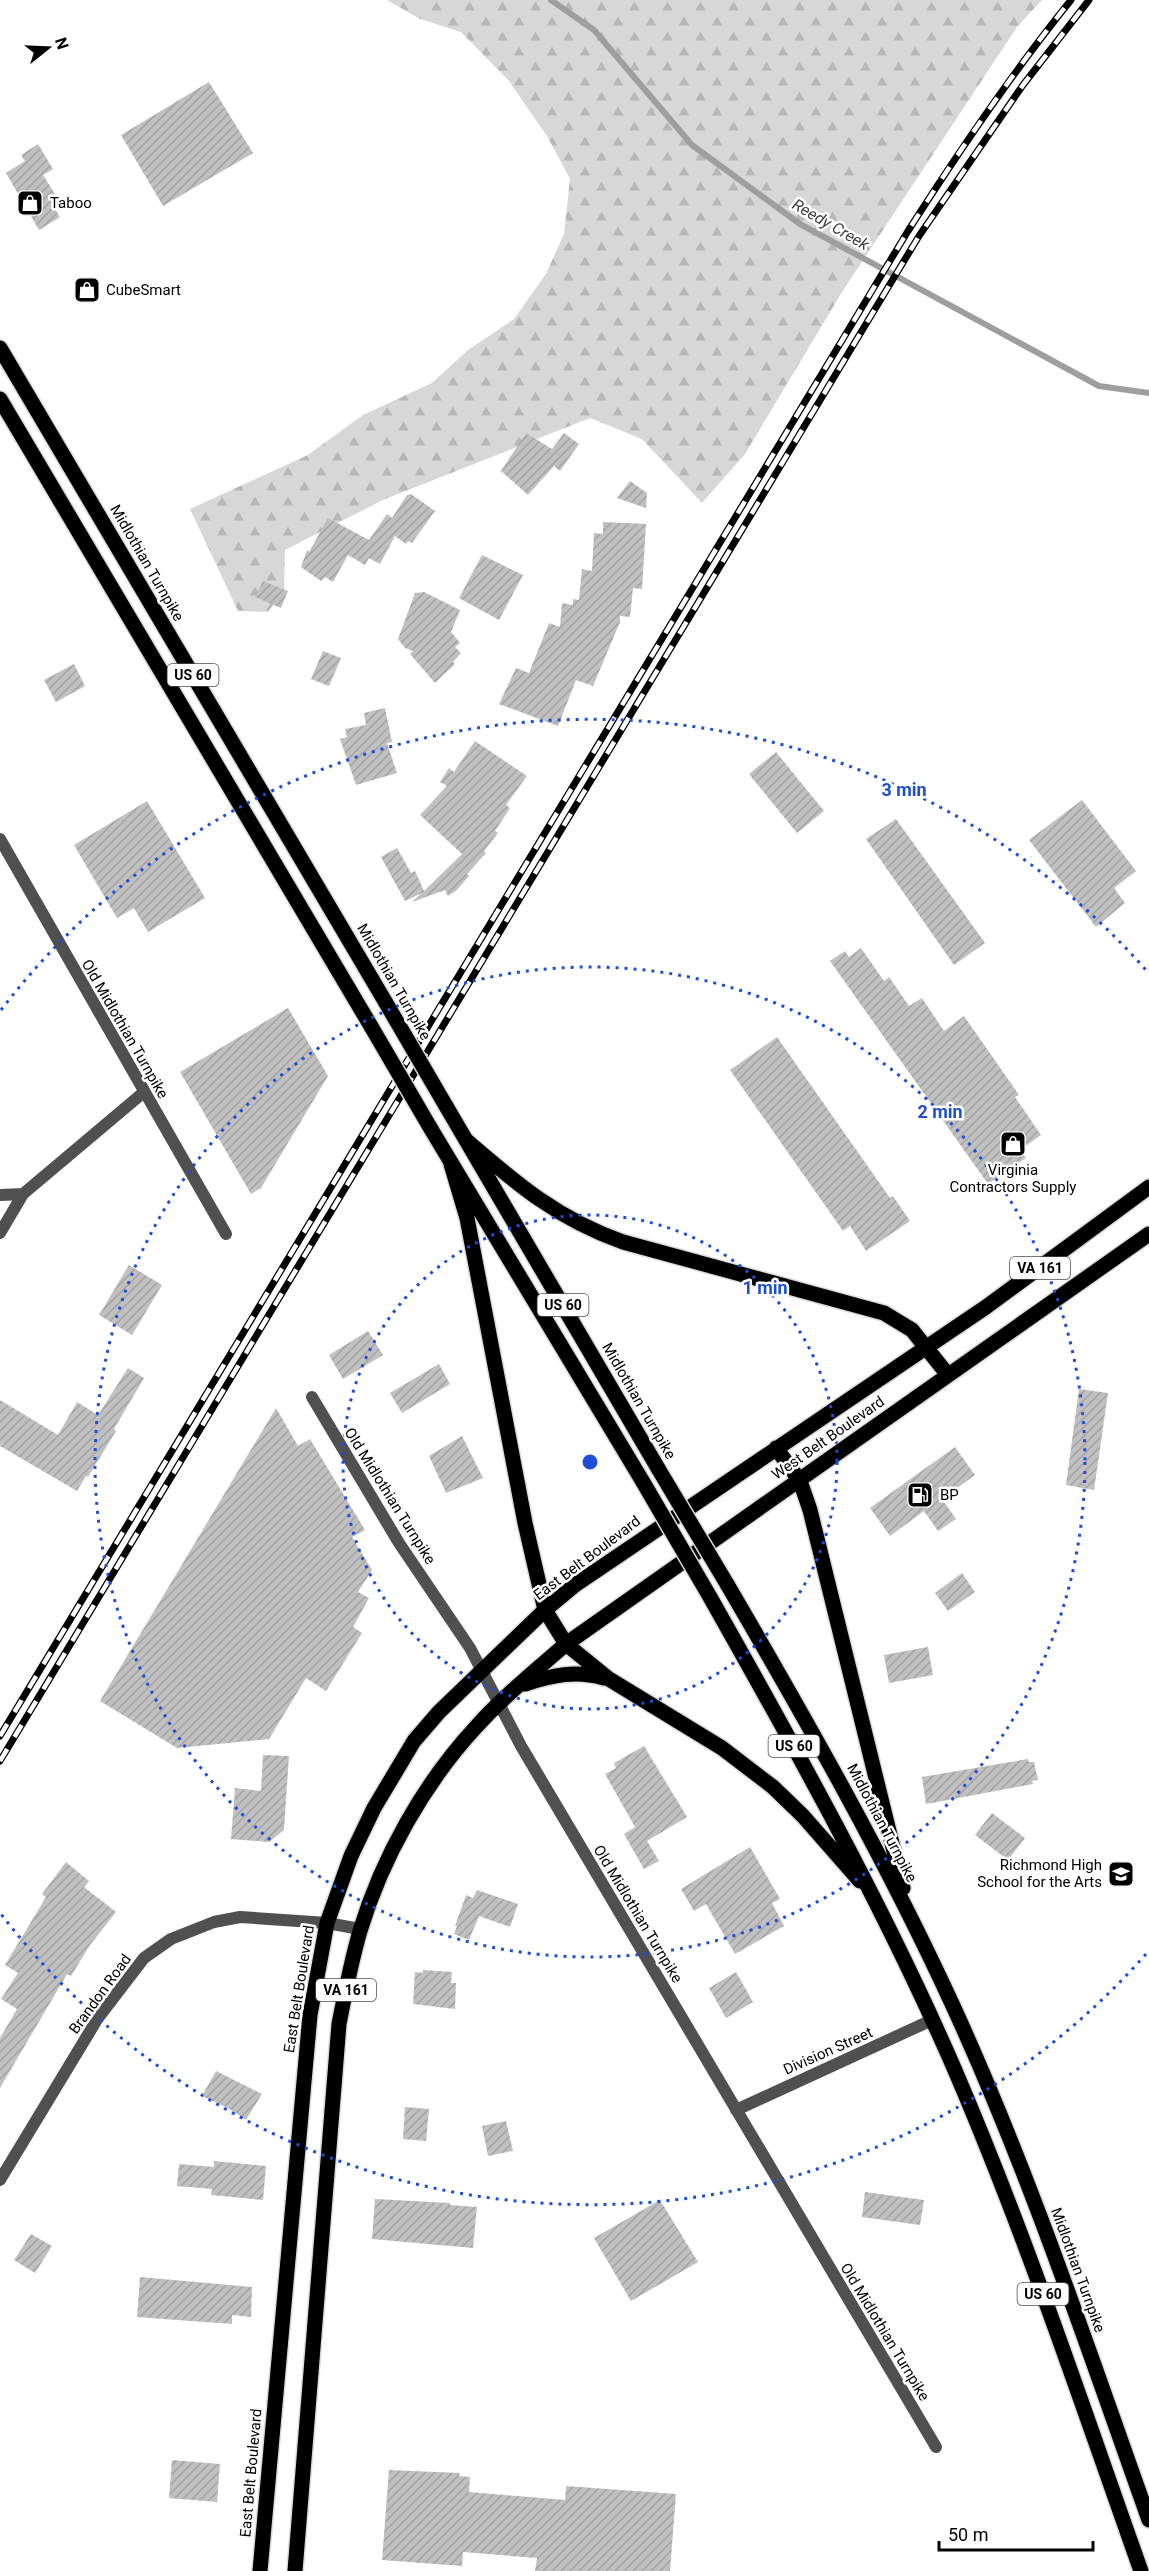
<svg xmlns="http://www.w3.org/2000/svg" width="1149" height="2571" font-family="Roboto,sans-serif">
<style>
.forest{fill:url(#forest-firs)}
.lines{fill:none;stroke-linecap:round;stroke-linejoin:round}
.stream{stroke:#9e9e9e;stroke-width:6}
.building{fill:url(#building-hatch)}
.primary-casing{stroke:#dbdbdb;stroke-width:18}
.minor{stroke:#505050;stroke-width:12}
.primary{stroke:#000;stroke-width:15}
.rail-casing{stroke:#000;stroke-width:7}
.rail{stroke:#fff;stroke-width:4.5;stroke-dasharray:14;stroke-linecap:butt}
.primary-bridge-casing{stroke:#dbdbdb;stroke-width:18;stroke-linecap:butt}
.primary-bridge{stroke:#000;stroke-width:15}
.ring{fill:none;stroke:#1d4ed8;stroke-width:3;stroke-dasharray:3 6}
.labels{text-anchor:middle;stroke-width:5;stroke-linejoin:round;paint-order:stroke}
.shield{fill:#fff;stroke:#4c4c4c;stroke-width:1.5}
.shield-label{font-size:14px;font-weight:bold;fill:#000}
.poi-label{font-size:15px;fill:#000;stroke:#fff;text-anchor:start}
.street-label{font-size:15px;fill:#000;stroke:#fff}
.water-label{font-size:16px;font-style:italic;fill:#3f3f3f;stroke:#fff}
.centre{fill:#1d4ed8;stroke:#fff;stroke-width:3}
.ring-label{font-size:18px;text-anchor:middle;font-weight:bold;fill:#1d4ed8;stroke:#fff;stroke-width:5;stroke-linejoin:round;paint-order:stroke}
</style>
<defs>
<pattern id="forest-firs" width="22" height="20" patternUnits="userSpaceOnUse" patternTransform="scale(1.5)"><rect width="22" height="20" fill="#d7d7d7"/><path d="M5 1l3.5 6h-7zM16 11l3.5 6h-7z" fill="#b7b7b7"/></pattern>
<pattern id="building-hatch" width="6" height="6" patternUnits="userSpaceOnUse" patternTransform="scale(1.5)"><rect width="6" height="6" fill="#c0c0c0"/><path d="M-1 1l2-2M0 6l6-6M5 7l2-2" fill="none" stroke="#a3a3a3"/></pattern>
</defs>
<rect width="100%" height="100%" fill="#fff"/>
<path class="forest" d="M387,0h655l-25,27 -175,265 -97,162 -43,49 -60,-64 -52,-21 -207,82 -98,50 -1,40 -16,22 -30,-1 -48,-102 118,-54 55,-40 69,-32 36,-33 46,-31 32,-45 18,-40 6,-55 -23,-43 -38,-55 -48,-49 -41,-13z"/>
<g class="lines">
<path class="stream" d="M551,0l43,30 98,115 108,79 299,162 50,7"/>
</g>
<path class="building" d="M209,82l44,71 -90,53 -42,-71z
M38,144l15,25 -10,6 17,27 -7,4 7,11 -21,13 -33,-57 19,-12 -4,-6z
M526,433l26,16 12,-16 15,11 -19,27 -6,-5 -26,29 -27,-24z
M630,481l17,12 -1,15 -29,-10z
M411,494l24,17 -23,32 -4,-2 -2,3 -11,-8 -15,28 -11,-6 -4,7 -17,-10 -15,27 -8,-5 -4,4 -20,-14 6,-17 2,2 19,-34 41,22 18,-26 5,4 15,-23z
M603,522l43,2 -4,65 -9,-1 -3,29 -10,-1v6l-27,64 -17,-6 -18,46 -59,-22 17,-36 13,5 20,-50 11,4 2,-24 11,2v-6l6,1 3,-31 10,2 2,-38 9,1z
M482,555l41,20 -24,45 -40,-22z
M263,581l25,10 -7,17 -26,-11z
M424,592l36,18 -9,22 9,11 -5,4 6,6 -8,9 2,2 -20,19 -25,-29 3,-3 -8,-3 -7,-9 17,-46z
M323,651l18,7 -12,28 -18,-7z
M74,664l11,22 -29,16 -12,-22z
M385,708l7,34 -5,1 10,30 -41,12 -16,-46 7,-2 -2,-8 21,-4 -2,-12z
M475,741l52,35 -21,29 4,3 -15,23 3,2 -14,18 2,2 -19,21 2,2 -13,15 -8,5 -3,-6 -33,12 10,-9 -17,8 -24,-44 16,-9 14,25 4,-2 9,20 38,-37 -42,-39 27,-29 -7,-4 9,-14 5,4z
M776,752l48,59 -27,22 -48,-59z
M1082,800l54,71 -22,17 11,15 -29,24 -67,-87z
M147,801l58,97 -57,34 -14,-24 -17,10 -43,-73z
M896,819l89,124 -31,22 -88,-126z
M861,948l23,33 5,-4 20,29 13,-8 22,33 20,-15 55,79 -4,2 26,38 -21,15 6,8 -38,26 -158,-223 15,-10 4,6z
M288,1008l40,68 -67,112 -10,6 -71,-122z
M777,1037l113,161 3,-2 17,25 -44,30 -16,-25 -7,5 -113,-161z
M129,1265l33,20 -30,50 -33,-20z
M368,1331l15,24 -40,24 -14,-24z
M439,1364l11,20 -48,29 -12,-20z
M128,1368l16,10 -30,51 2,2 -28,46 -2,-1 -9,15 -77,-45v-46l58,35 19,-33 21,13z
M1079,1389l29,4 -14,97 -28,-5z
M276,1408l22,38 12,-7 55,91 -13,7 20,33 -14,22 11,6 -16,29 9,6 -36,58 -20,-13 -37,61 -92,9 -77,-47z
M462,1436l21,42 -37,15 -17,-37z
M955,1447l20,28 -33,24 14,20 -18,12 -14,-20 -34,25 -20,-28z
M962,1573l13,19 -27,19 -13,-18z
M928,1647l5,28 -44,8 -5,-28z
M644,1746l43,71 -40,24 12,20 -15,8 -20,-35 11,-7 -30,-53 11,-6 -2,-5z
M263,1755l26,1 -5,74 -15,12 -38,-3 4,-51 26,3z
M1028,1759l1,3h5l4,18 -6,1 1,3 -107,20 -4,-27z
M992,1813l33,25 -17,22 -33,-25z
M750,1847l30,52 -8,4 12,23 -49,28 -29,-50 -12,7 -13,-22z
M66,1862l23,19 -5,6 32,25 -26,33 -19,31 -4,-2 -67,114v-50l17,-29 -16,-10 17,-26 -13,-8 41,-68 -4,-3z
M477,1890l41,14 -8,23 -31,-11 -10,24 -15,-6 3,-8h-2l11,-31 7,3z
M423,1970l29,2 -1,11h5l-1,26 -42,-5 2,-32 8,1z
M736,1972l17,30 -27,16 -17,-30z
M216,2071l46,23 -16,26 -18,-12 -26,-12z
M405,2107l24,2 -3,32 -23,-2z
M506,2121l7,30 -25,5 -6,-30z
M214,2161l52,5 -3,34 -52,-5 1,-6 -35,-3 2,-22 35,3z
M865,2192l59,8 -4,25 -58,-8z
M375,2199l75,4v2l27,2 -4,41 -101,-9z
M660,2200l38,62 -67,39 -37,-63z
M31,2234l21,12 -17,27 -21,-13z
M140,2277l112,10 -1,30 -19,-2v9l-95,-7z
M172,2460l48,4 -3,38 -48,-4z
M389,2470l71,3 -1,3 11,1 -1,15 96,8 1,-14 110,8 -6,77h-135l2,-13 -74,-6 -1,14 -80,-6z"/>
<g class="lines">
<g class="primary-casing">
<path id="primary" d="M0,348l386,655
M0,399l372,629
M446,1106l213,364
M431,1129l212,353
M467,1141c51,44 91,78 156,101l261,71 28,17 36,45
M451,1164l16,54 58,305 20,87 21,34 43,35 113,69 51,39 30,29 57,65
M776,1448l24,33 10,29 93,378
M727,1584c81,139 160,278 227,424 76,166 134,341 195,512
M710,1597c87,154 173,308 244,471 71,165 127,334 187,503
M525,1684c28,-9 51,-14 79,-6
M260,2571l50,-556 17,-92 24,-67 23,-48 40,-67 25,-29 106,-102 30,-25 411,-278 163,-120
M295,2571l44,-547c6,-31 12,-62 21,-93 22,-73 64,-148 116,-204 27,-30 59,-56 90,-83l583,-410"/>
</g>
<path class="minor" d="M0,839l226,395
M0,1195l23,-1 121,-102
M0,1233l23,-39
M312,1397l87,146 71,105 51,98 415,701
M736,2110l196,-90
M0,2180l98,-162 46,-60 27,-19 43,-17 26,-5 87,6 33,6"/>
<use href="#primary" class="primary"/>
<g class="rail-casing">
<path id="rail" d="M0,1736l908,-1505c51,-80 104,-158 163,-231
M0,1761l919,-1525 104,-151 66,-85"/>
</g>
<use href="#rail" class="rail"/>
<g class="primary-bridge-casing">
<path id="primary-bridge" d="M386,1003l60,103
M372,1028l59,101
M659,1470l68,114
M643,1482l67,115"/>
</g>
<use href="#primary-bridge" class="primary-bridge"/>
</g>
<g class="ring">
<circle cx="590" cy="1462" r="247"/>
<circle cx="590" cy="1462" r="495"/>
<path d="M1146 1954A742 742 0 0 1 1 1914M1 1010A742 742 0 0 1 1146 970"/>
</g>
<defs>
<g id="shop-square" transform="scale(1.35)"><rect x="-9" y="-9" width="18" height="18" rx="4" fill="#000" stroke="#fff"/><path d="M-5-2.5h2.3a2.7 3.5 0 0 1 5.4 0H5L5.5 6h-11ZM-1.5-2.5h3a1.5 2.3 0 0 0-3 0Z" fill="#fff"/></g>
<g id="fuel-square" transform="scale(1.35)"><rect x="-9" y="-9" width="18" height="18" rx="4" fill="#000" stroke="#fff"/><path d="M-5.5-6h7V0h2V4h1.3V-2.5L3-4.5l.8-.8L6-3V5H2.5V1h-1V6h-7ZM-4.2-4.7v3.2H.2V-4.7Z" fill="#fff"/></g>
<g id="school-square" transform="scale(1.35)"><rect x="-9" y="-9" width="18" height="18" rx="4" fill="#000" stroke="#fff"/><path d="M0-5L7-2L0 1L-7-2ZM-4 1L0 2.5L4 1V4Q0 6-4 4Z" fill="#fff"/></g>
</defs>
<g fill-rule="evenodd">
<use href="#shop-square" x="30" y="203"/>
<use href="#shop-square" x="87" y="290"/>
<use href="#shop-square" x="1013" y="1144"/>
<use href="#fuel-square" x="920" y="1495"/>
<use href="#school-square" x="1121" y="1874"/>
</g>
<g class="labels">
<g class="shield">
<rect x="167.5" y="664" width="51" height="22" rx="4.5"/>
<rect x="1010" y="1257" width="60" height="22" rx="4.5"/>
<rect x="537.5" y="1294" width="51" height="22" rx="4.5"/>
<rect x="768.5" y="1735" width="51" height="22" rx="4.5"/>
<rect x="316" y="1979" width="60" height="22" rx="4.5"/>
<rect x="1017.5" y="2283" width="51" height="22" rx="4.5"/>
</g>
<g class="shield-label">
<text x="193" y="680">US 60</text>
<text x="1040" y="1273">VA 161</text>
<text x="563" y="1310">US 60</text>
<text x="794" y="1751">US 60</text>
<text x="346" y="1995">VA 161</text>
<text x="1043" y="2299">US 60</text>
</g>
<g class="poi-label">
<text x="50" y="208">Taboo</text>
<text x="106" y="295">CubeSmart</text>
<text x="1013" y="1175" text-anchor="middle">Virginia<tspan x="1013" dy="17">Contractors Supply</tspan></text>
<text x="940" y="1500">BP</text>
<text x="1102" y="1870" text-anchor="end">Richmond High<tspan x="1102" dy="17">School for the Arts</tspan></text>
</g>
<g class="street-label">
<text transform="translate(147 563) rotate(60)" y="5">Midlothian Turnpike</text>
<text transform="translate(394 982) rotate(60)" y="5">Midlothian Turnpike</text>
<text transform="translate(125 1029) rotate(60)" y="5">Old Midlothian Turnpike</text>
<text transform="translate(639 1401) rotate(60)" y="5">Midlothian Turnpike</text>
<text transform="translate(828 1438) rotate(-35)" y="5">West Belt Boulevard</text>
<text transform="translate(390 1496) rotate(58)" y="5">Old Midlothian Turnpike</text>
<text transform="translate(587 1558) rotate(-37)" y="5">East Belt Boulevard</text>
<text transform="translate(882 1823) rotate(62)" y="5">Midlothian Turnpike</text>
<text transform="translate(638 1914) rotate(59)" y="5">Old Midlothian Turnpike</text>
<text transform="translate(299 1989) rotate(-81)" y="5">East Belt Boulevard</text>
<text transform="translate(100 1994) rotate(-54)" y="5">Brandon Road</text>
<text transform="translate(828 2051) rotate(-24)" y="5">Division Street</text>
<text transform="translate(1078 2270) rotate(70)" y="5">Midlothian Turnpike</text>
<text transform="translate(885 2332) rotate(59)" y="5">Old Midlothian Turnpike</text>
<text transform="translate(251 2473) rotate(-85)" y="5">East Belt Boulevard</text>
</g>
<g class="water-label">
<text transform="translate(831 224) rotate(30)" y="6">Reedy Creek</text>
</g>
</g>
<circle cx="590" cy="1462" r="9" class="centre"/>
<g class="ring-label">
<text x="904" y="796">3 min</text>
<text x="940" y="1118">2 min</text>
<text x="765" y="1294">1 min</text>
</g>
<g transform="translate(48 48) rotate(72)" stroke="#ffffff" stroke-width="4.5" paint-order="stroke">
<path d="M0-4.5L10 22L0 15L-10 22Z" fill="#000000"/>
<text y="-9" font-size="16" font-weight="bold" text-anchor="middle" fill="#000000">N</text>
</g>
<path d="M939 2541v9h154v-9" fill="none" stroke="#000000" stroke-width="3"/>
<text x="948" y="2541" font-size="18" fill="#000000" stroke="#ffffff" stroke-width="4.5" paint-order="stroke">50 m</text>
</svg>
